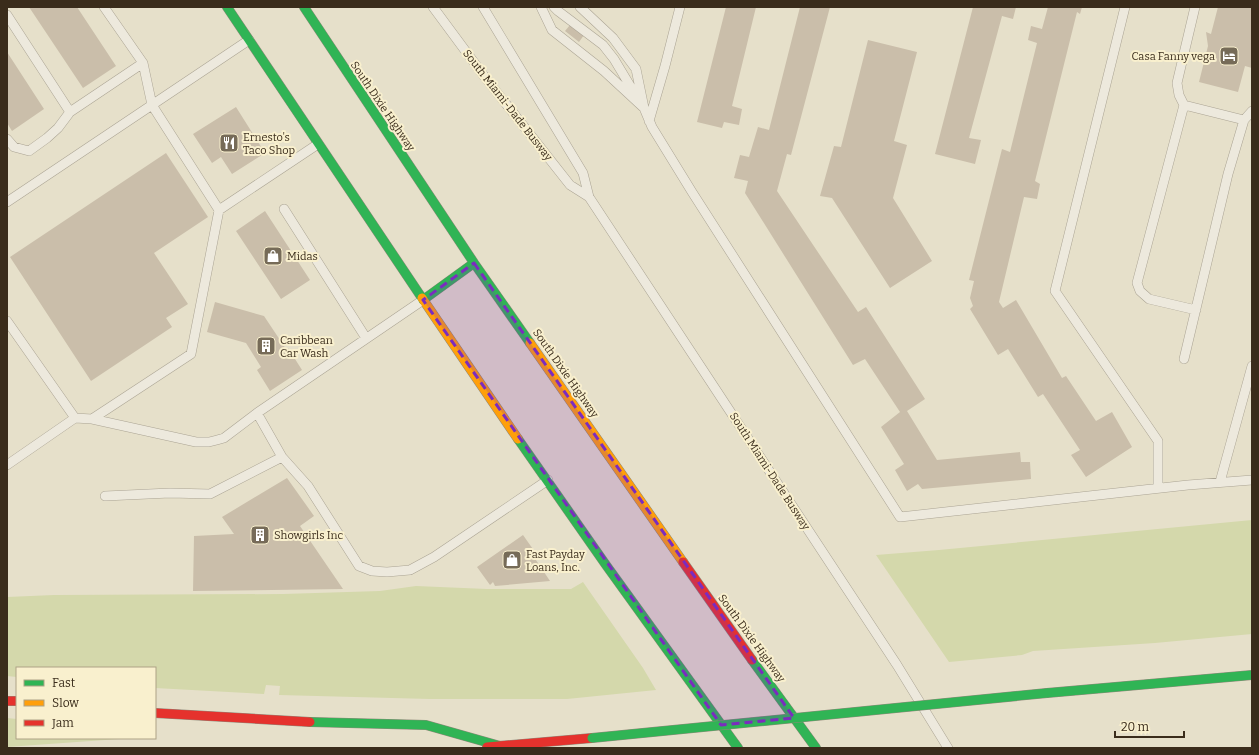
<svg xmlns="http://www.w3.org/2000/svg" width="1259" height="755" font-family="Bitter,serif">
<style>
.green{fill:#d4d8ab}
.building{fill:#cabeaa}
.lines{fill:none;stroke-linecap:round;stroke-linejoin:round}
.lane-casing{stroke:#aba494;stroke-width:10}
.fast-casing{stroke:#90897a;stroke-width:10}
.slow-casing{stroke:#90897a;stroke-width:10}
.jam-casing{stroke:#90897a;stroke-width:10}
.lane{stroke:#ede9dd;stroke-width:9}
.fast{stroke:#30b455;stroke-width:9}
.slow{stroke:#ff9f0a;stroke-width:9}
.jam{stroke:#e5322d;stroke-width:9}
.fast-bridge-casing{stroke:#90897a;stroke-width:10;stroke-linecap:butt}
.fast-bridge{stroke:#30b455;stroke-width:9}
.marked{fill:#7b2cbf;fill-opacity:0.2;stroke:#7b2cbf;stroke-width:3;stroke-dasharray:8 5;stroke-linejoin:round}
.labels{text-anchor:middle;stroke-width:4;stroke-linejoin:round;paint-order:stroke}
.poi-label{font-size:11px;fill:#3a2c1b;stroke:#f9f0ce;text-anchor:start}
.street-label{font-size:11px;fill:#3a2c1b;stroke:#f9f0ce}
</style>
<rect width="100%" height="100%" fill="#e6e0ca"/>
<path class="green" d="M1252,520v114l-97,9 -122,8 -11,4 -73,7 -73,-107 63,-5z
M583,582l60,86 13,22 -89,9h-137l-151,-4 1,-9 -14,-1 -2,9 -109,-6v-20h-138v9l-10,-1v-79l47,-2 229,-1 97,-3 36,-5 71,3h84z
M7,718l10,1v19l102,1 -112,8z"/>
<path class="building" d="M29,7h48l39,59 -33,22z
M726,7h30l-24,99 10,3 -3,16 -15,-3 -2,6 -25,-6z
M800,7h30l-39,148 -4,-1 -10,37 81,121 8,-5 59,92 -18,12 30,49 83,-8 1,10h9l1,17 -109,10 -4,-5 -11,7 -12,-21 9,-6 -23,-37 19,-15 -35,-53 -12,6 -108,-172 3,-12 -14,-3 6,-23 9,2 9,-30 11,3z
M973,7h43l-3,12 -11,-3 -33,122 12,2 -6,24 -40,-10z
M1048,7h34l-2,7 -3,-2 -42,169 5,3 -3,15 -13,-2 -25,105 4,6 13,-8 46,78 4,-2 30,45 16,-9 20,35 -46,30 -15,-22 9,-5 -37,-56 -5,3 -30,-48 -10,6 -28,-46 3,-3 -3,-8 4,-17 -5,-1 33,-131 8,3 27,-109 -9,-3 3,-14 11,3z
M1218,7h34v61l-7,-2 -7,26 -39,-10 9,-36 -2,-14 5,2z
M570,25l14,10 -5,7 -14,-11z
M868,40l49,12 -23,89 13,4 -14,53 39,63 -42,27 -58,-90 -12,-2 14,-50 7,1z
M7,52l37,57 -32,22 -5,-8z
M236,107l29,46 -33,21 -11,-17 -9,6 -19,-29z
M166,153l42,64 -54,36 34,51 -22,14 6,9 -81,54 -81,-124z
M265,211l45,69 -29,19 -45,-68z
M215,302l49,14 22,33 2,-1 14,22 -32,21 -13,-21 4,-3 -15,-24 -39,-11z
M287,478l27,38 -14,10 43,63 -150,2 1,-55 40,-2 -12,-17z
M523,535l12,17 -3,2 18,27 -55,5 -2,-4 -3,3 -13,-18z"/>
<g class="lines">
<g class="lane-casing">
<path id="lane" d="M104,7l39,56 9,42 67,105 99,-66
M433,7l51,69 86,109 19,12 -6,-24 -100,-166
M541,7l11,23 52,41 40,37
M554,7l4,4 45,34 11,14 24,40
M580,7l33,31 23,31 8,39 8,19 40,65 208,325 288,-32 64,-5
M1125,7l-70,284 103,150v47
M1195,7l-18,76 2,12 5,10 -47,178 3,8 9,8 47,11
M7,15l63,97 73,-49
M1184,105l60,15
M649,121l16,-55 15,-59
M7,139l7,8 15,4 18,-13 11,-10 12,-16
M589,197l308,468 51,83
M7,202l242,-162
M284,209l82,129
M7,321l68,97 17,1 104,23h13l8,-2 7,-2 33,-25 166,-113
M1184,359l44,-185 16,-54 8,-9
M92,419l99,-65 28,-144
M282,457l26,29 51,80 13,5 15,1 23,-2 24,-13 114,-77
M7,465l68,-47
M1220,482l32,-116
M105,496l65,-3 40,1 72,-37 -25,-44"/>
</g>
<g class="fast-casing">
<path id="fast" d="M227,7l195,291
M304,7l170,256 56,80
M423,300l51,-37
M518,439l88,126 132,183
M752,660l64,88
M1047,693l205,-18
M310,722l116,3 74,21"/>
</g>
<g class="slow-casing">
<path id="slow" d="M422,298l96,141
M530,343l153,219"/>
</g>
<g class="jam-casing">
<path id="jam" d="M683,562l69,98
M7,701h10
M155,713l155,9
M487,747l105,-9"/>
</g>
<use href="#lane" class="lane"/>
<use href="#fast" class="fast"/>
<use href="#slow" class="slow"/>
<use href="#jam" class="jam"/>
<g class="fast-bridge-casing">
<path id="fast-bridge" d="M592,738l455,-45"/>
</g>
<use href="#fast-bridge" class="fast-bridge"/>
</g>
<path class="marked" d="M474,263l320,455 -73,7 -298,-425z"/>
<defs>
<g id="hotel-square" transform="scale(1)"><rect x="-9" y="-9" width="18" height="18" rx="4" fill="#766b58" stroke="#f9f0ce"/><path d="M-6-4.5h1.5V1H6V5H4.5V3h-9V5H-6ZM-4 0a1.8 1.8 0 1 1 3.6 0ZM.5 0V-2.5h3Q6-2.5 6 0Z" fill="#fff"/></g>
<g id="restaurant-square" transform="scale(1)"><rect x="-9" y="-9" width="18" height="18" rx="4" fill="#766b58" stroke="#f9f0ce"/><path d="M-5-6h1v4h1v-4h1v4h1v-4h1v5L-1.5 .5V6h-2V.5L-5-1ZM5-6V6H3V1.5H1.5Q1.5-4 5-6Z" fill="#fff"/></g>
<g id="shop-square" transform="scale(1)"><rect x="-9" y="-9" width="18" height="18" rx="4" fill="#766b58" stroke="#f9f0ce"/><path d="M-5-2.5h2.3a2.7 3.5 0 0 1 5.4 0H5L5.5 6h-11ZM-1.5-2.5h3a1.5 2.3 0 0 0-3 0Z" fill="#fff"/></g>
<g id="building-square" transform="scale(1)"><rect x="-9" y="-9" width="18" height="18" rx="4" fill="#766b58" stroke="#f9f0ce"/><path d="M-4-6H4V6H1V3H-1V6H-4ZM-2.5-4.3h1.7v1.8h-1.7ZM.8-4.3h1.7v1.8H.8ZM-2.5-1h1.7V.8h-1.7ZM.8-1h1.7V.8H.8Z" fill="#fff"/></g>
</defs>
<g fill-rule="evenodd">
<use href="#hotel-square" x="1229" y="56"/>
<use href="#restaurant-square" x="229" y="143"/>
<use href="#shop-square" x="273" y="256"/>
<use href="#building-square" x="266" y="346"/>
<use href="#building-square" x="260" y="535"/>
<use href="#shop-square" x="512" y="560"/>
</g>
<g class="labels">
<g class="poi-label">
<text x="1215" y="60" text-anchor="end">Casa Fanny vega</text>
<text x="243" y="141">Ernesto's<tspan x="243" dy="13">Taco Shop</tspan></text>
<text x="287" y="260">Midas</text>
<text x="280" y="344">Caribbean<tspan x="280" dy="13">Car Wash</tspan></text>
<text x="274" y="539">Showgirls Inc</text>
<text x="526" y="558">Fast Payday<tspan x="526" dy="13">Loans, Inc.</tspan></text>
</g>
<g class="street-label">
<text transform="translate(508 105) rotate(52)" y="4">South Miami-Dade Busway</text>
<text transform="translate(383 106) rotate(56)" y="4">South Dixie Highway</text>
<text transform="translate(566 373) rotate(55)" y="4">South Dixie Highway</text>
<text transform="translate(770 471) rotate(57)" y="4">South Miami-Dade Busway</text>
<text transform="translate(752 638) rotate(54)" y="4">South Dixie Highway</text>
</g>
</g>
<rect width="1259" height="755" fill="none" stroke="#3a2c1b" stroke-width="16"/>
<rect x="16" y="667" width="140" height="72" fill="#f9f0ce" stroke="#ada286"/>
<rect x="24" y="680" width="20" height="6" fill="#30b455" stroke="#ada286"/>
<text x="52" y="687" font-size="12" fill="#3a2c1b">Fast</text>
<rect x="24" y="700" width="20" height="6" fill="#ff9f0a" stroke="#ada286"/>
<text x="52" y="707" font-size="12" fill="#3a2c1b">Slow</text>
<rect x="24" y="720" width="20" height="6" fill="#e5322d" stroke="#ada286"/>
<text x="52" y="727" font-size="12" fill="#3a2c1b">Jam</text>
<path d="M1115 731v6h69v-6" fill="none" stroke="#3a2c1b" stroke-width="2"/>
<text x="1121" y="731" font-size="12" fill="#3a2c1b" stroke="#f9f0ce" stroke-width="3" paint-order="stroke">20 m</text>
</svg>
